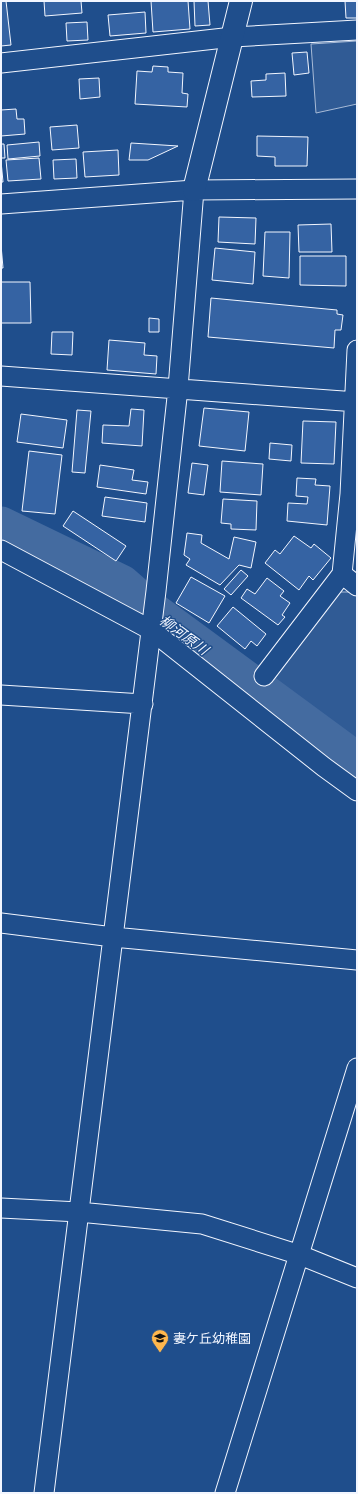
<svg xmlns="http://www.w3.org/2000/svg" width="358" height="1494" font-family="'Space Grotesk','Noto Sans JP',sans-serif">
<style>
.green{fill:#305b95;stroke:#a8bbd7}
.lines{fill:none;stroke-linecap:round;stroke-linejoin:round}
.river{stroke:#446ba0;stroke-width:39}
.building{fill:#3563a3;stroke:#f2f6ff}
.street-casing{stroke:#f2f6ff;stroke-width:21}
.secondary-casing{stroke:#f2f6ff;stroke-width:24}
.street{stroke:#1f4e8c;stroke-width:19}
.secondary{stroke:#1f4e8c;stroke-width:22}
.labels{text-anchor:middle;stroke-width:3;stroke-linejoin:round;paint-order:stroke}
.poi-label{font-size:13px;fill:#f2f6ff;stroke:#1f4e8c;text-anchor:start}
.water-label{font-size:14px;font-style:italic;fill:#f2f6ff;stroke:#1f4e8c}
</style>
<rect width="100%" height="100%" fill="#1f4e8c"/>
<path class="green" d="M357,41v63l-41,9 -5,-69z
M338,592h14l5,4v150l-85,-64z"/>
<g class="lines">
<path class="river" d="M1,526l120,58 32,28 204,150"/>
</g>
<path class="building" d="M1,1h5l5,44 -10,1z
M44,1h37l1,12 -37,3z
M151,1h37l2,28 -37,3z
M194,1h14l2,24 -15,1z
M345,1h12v17h-11z
M145,12l1,21 -36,3 -2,-21z
M87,22l1,18 -21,1 -1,-18z
M307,52l2,21 -15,2 -2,-22z
M153,66l15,1v5l15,1 -1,20 6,1 -1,13 -52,-3 2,-33 15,1z
M285,73l1,23 -34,1 -1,-16 15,-1v-6z
M99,78l1,19 -20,2 -1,-20z
M16,109l1,10h7l1,15 -24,2v-26z
M77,125l2,23 -27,2 -2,-23z
M257,136l51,1 -1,29h-32v-9l-18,-1z
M39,142l1,14 -32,3 -1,-14z
M131,143l47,3 -30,14h-19z
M1,144h3l1,14h-4z
M118,150l1,25 -34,2 -2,-25z
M39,158l2,21 -33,2 -2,-21z
M76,159l1,19 -23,1 -1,-19z
M1,161l2,21h-2z
M219,217l37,1 -1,26 -37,-2z
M331,224l1,28h-33l-1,-27z
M265,232h25l-1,46 -26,-2z
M1,245l2,23h-2z
M215,248l40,4 -2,32 -41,-4z
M300,256h46v30l-46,-1z
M1,282h29l1,41h-30z
M211,298l126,12v4l6,1 -2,15h-6l-1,18 -126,-11z
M149,318l10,1v13h-10z
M52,332h21l-1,23 -21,-1z
M109,340l36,3 -1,12 13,1 -1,18 -49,-4z
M204,408l45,4 -4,39 -46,-5z
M131,409l13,1 -2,36 -40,-3 1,-18 26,1z
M77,410l14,1 -6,62 -13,-1z
M21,414l46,6 -4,28 -46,-6z
M303,421l33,1 -2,42 -33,-1z
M270,443l22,2 -1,16 -22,-2z
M29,451l33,4 -7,59 -33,-3z
M222,461l41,3 -2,31 -41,-3z
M192,463l16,2 -4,30 -16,-2z
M100,465l34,5 -2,10 16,2 -2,12 -49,-7z
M297,478l19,1 -1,6 15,1 -3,39 -40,-4 1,-18 19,1 1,-7 -12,-1z
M105,497l42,6 -2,19 -43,-6z
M223,499l34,2 -1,29 -25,-1v-5l-10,-1z
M73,511l53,35 -10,15 -53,-35z
M187,533l15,2 -1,8 28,16 5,-22 22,5 -5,26 -12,-3 -19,20 -34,-20 4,-6 -6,-4z
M294,536l17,12 3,-4 17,14 -18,22 -4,-4 -10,14 -34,-27 10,-13 5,4z
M241,570l7,6 -17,19 -7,-6z
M191,577l34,19 -16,27 -33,-20z
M267,578l17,13 -4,5 10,7 -8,12 3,2 -7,8 -37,-27 6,-9 8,5z
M233,607l33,27 -9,12 -6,-5 -6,8 -28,-23z"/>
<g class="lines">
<g class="street-casing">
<path id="street" d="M1,63l232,-26 124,-7
M1,204l193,-14 163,-1
M1,376l356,26
M1,550l150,80 173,137 33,24
M342,574l15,12
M264,676l78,-102 8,-80 7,-144
M1,695l142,9
M1,923l112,14 244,23
M1,1208l78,4 123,12 98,31 57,23
M44,1493l112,-902 22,-203 16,-198
M225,1493l132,-425"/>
</g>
<g class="secondary-casing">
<path id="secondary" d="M194,190l47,-189"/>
</g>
<use href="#street" class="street"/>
<use href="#secondary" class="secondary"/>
</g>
<defs>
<g id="school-pin" transform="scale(0.9)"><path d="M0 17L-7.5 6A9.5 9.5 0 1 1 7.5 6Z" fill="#ffb74d" stroke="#1f4e8c"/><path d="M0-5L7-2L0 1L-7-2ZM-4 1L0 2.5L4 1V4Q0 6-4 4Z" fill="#111"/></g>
</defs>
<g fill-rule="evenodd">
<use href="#school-pin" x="160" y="1338"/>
</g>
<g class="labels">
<g class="poi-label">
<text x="173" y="1343">妻ケ丘幼稚園</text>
</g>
<g class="water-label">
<text transform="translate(184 635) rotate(36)" y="5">柳河原川</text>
</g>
</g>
<rect width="358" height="1494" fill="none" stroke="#f2f6ff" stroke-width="4"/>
</svg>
